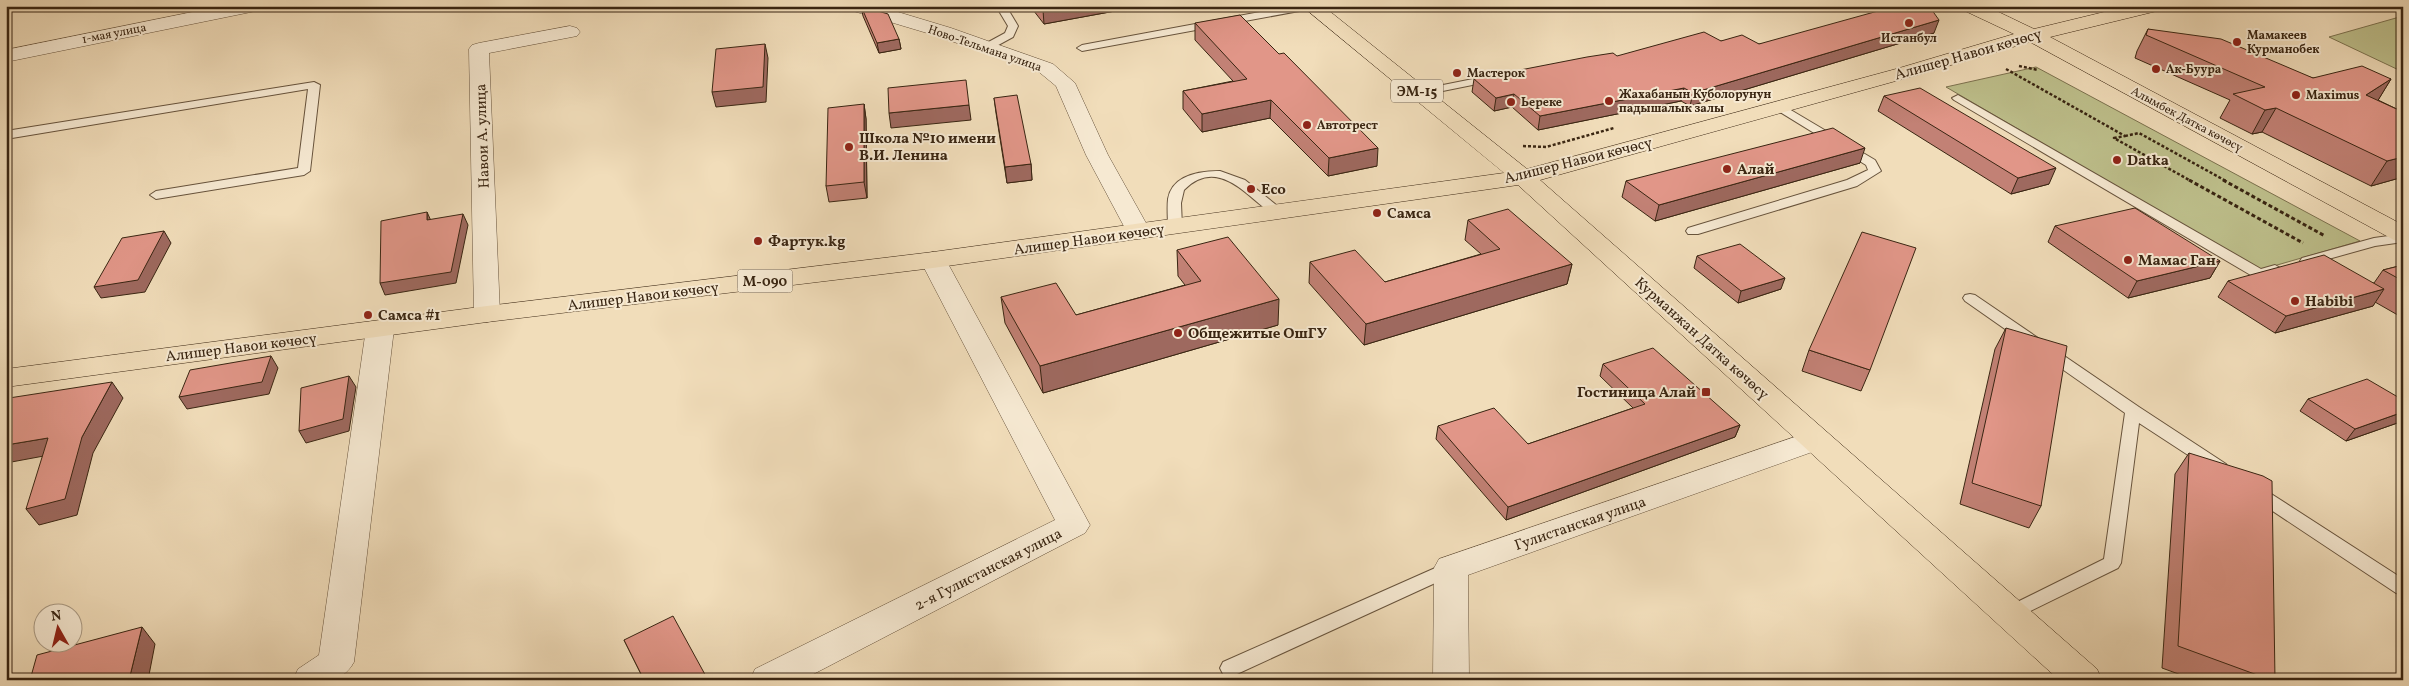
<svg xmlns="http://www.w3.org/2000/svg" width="2409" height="686" font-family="Vollkorn,serif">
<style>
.green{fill:#bec08c;stroke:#7c724f}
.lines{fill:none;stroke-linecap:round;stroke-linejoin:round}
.service-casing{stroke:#67533c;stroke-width:2}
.minor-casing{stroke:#67533c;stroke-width:1}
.primary-casing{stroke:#392512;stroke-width:1}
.path-far1{stroke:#392512;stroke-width:2.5;stroke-dasharray:3 2;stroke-linecap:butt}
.path{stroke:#392512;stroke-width:3;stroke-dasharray:4 2.5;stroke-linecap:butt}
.service{fill:#f6e9d2;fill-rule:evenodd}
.minor{fill:#f6e9d2;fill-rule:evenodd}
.primary{fill:#f1ddba;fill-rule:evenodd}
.wall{fill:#c28175;stroke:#392512}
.shaded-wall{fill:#9e695f;stroke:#392512}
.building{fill:#e19688;stroke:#392512}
.poi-dot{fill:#8f2418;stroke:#f6e9d2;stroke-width:2}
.labels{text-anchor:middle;stroke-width:4;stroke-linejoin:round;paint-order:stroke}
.far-street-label{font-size:12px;fill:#392512;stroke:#f6e9d2}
.far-poi-label{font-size:12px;font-weight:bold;fill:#392512;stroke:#f6e9d2;text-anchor:start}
.shield{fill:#f6e9d2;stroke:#72604c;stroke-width:1}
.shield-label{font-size:14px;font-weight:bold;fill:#392512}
.street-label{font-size:15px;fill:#392512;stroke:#f6e9d2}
.poi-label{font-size:15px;font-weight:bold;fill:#392512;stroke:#f6e9d2;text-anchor:start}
</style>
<rect width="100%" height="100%" fill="#f1ddba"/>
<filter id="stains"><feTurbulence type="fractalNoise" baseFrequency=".004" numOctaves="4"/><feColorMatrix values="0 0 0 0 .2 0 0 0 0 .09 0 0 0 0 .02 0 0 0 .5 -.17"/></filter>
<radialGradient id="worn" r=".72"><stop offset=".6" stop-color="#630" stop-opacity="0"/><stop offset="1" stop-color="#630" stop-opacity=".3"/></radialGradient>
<path class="green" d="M2403,16v56l-74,-35z
M2036,67l324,174 -100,29 -314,-183z"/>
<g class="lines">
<g class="service-casing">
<path id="service" d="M996,6h10l12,20 -5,11 -22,12h-8v-4l22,-12 3,-7z
M1292,6h23l-5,3 -228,42 -5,-3 5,-3z
M1493,75l6,3 -2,2 -79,16 -6,-3 6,-3z
M314,82l6,3 -10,86 -6,4 -148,24 -6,-4 6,-4 142,-23 10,-79 -302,50v-8z
M1958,95l303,174 14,-4 7,4c-5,6 -20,10 -28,8l-300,-177 -2,-2z
M1779,103l96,57 6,11 -24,15 -159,48h-10l-2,-3 2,-3 159,-48 21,-10 -2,-5 -91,-56 -2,-2 2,-2z
M1220,171l25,9 40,32 -2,3c-23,5 -57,-67 -99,-25l-3,13 1,24 -7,4 -5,-1 -2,-3c0,-9 -1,-19 0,-28 4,-24 32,-28 52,-28z
M2403,234v8l-28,4 -68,19 -7,-4 2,-3 72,-20z
M1970,294l5,1 164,112 87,57 2,4 -2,4 -6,2 -6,-2 -75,-49 -18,140 -3,5 -108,53 -7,-2 -2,-5 2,-5 101,-50 21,-146 -160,-112 -2,-3 2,-3z
M2256,486l6,2 141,91v16l-7,-2 -146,-97 -3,-4 3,-4z
M1451,561l6,2 3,5 -3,5 -220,101 -7,2 -7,-2 -3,-6 3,-6z"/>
</g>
<g class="minor-casing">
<path id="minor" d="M222,6h38l-2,4 -7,2 -245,50v-12z
M848,6h30l73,22 102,36 22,19 33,72 43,77 -3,5 -9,2 -9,-2 -3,-5 -41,-77 -30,-69 -17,-14 -102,-36 -87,-26z
M570,26l7,2 3,4 -3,4 -88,17 11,261 -4,6 -9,2 -9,-2 -4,-6 -5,-265 3,-4 7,-2z
M933,252l9,3 4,5 144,265 -5,8 -283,147h-52l5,-11 300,-149 -135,-260 4,-5z
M380,321l10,2 4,6 -40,333c-13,24 -36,18 -61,18l5,-11 21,-14 47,-326 4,-6z
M1815,430l11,3 4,7 -4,7 -358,128 1,105h-36l1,-112 5,-9z"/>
</g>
<g class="primary-casing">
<path id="primary" d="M1302,6h21l204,163 369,-100 118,-35 -51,-24 -2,-4h25l48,23 95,-23h34l-2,4 -111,27 353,188v17l-9,-2 -364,-198 -120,35 -370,103 557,489 5,11h-43l-541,-495 -585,83 -446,54 -481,65v-18l481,-63 446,-54 571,-79z"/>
</g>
<path class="path-far1" d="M2019,66l19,4
M2006,69l119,67 -11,2 77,43
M2125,136l14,-3 87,48
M1523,146l23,1 68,-19"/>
<path class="path" d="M2189,180l114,63
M2223,180l102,56"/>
<use href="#service" class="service"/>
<use href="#minor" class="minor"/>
<use href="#primary" class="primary"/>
</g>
<path class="wall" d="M861,6l38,33 2,10 -22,4 -16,-37z
M1030,6h107v1l-93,17z
M1195,23l182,143 -49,10 -58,-58 -68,14 -19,-23v-18l50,-10 -38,-41z
M2148,29l165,49 78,1 -13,21 25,12v65l-32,9 -109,-54 -10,2 -32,-16 10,-18 -95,-42 2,-7z
M1934,33l-244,73 -9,-5 -143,29 -26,-23 -18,4 -22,-19 2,-13 247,-38 38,3z
M1884,96l165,88 -38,10 -133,-83z
M994,98l37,66 1,16 -25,3 -11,-70z
M864,104l2,15 1,79 -38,4 -3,-16z
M1860,163l-205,58 -33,-24 4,-16z
M1468,220l104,44 -5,20 -203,61 -55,-62 1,-21 75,20 96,-28 -16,-14z
M2055,226l165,35 -10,17 -82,20 -80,-56z
M1177,250l101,75 -235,68 -38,-70 -4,-26 75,18 109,-30 -7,-9z
M1697,256l84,33 -43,14 -44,-35z
M2403,265v53l-28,-16 -2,4 -98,27 -57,-36 10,-16 146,2 9,-13z
M2006,328l35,178 -12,22 -69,-24 35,-155z
M1809,350l61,20 -9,21 -59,-20z
M1603,364l137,61 -5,12 -229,83 -70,-81 2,-13 90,18 105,-36 -33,-32z
M2308,399l95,1v21l-57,20 -46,-30z
M2189,453l86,227h-80l-33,-12 13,-194z
M624,640l84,40h-64z"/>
<path class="shaded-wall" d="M1063,6h74v1l-93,17 -1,-14z
M1939,20l-5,13 -244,73 3,-13z
M899,39l2,10 -22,4 -2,-10z
M765,44l3,14 -2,44 -50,5 -4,-15z
M2391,79l-14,23 -11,-7z
M1684,88l-3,13 -143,29 2,-14z
M1514,94l-2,13 -18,4 2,-13z
M1271,100l-1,18 -68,14v-18z
M864,104l2,15 1,79 -3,-16z
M969,105l2,15 -80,8 -2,-15z
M2276,108l-14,24 -10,2 13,-24z
M1378,148l-1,18 -49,10 1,-18z
M1865,148l-5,15 -205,58 4,-16z
M2403,157v20l-32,9 16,-25z
M1031,164l1,16 -25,3 -2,-16z
M2056,168l-7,16 -38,10 7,-16z
M427,212l5,11 -5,-3z
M463,214l5,11 -12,58 -71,12 -5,-12z
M164,231l7,12 -26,49 -44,6 -7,-11z
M2220,261l-10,17 -82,20 9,-17z
M1572,264l-5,20 -203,61 2,-21z
M1785,278l-4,11 -43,14 3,-12z
M2384,289l-11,17 -98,27 11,-17z
M1279,299l-1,26 -235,68 -3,-27z
M271,356l7,12 -9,26 -82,15 -8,-12z
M349,376l7,11 -7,44 -43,12 -7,-12z
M112,382l11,16 -30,55 -16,62 -38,10 -13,-16 56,-72z
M2403,412v9l-57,20 9,-12z
M1740,425l-5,12 -229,83 2,-13z
M48,438l12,15 -54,10v-18z
M6,472l2,2 -2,13z
M142,627l13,17 -7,36h-19z"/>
<path class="building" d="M861,6l27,8 11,25 -22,4z
M1040,6h23l-20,4z
M1896,6h33l10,14 -246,73 -9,-5 -144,28 -26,-22 -18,4 -22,-19 113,-22 26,-4 4,3 87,-24 17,9 21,-6 17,9z
M1240,15l39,39 5,-1 94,95 -49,10 -58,-58 -69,14 -19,-23 64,-12 -52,-56z
M2148,29l73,10 92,39 49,-12 29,13 -25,16 37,17v45l-16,4 -111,-53 -11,2 -32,-16 32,-7 -119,-52z
M765,44l-2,43 -51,5 4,-43z
M966,80l3,25 -80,8 -1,-25z
M1920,88l136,80 -38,10 -134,-82z
M1017,95l14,69 -26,3 -11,-69z
M864,104v78l-38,4 2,-78z
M1833,128l32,20 -206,57 -33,-24z
M2135,208l85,53 -83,20 -82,-55z
M1508,209l64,55 -206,60 -56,-62 45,-12 30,32 115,-33 -32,-29z
M427,212v8l36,-6 -12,58 -71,11 1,-62z
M164,231l-26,49 -44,7 28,-49z
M1862,232l54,16 -46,122 -61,-20z
M1228,237l51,62 -239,67 -39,-69 55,-14 20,32 125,-34 -24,-31z
M1740,244l45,34 -44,13 -44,-35z
M2324,255l60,34 -98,27 -58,-35z
M2403,265v16l-20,-11z
M2006,328l61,18 -26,160 -69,-23z
M1653,348l87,77 -232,82 -70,-81 56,-18 34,36 117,-40 -42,-40z
M271,356l-9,26 -83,15 11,-27z
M349,376l-6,43 -44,12 2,-43z
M2367,379l36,21v12l-48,17 -47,-30z
M112,382l-30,55 -17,62 -39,10 22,-71 -42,7v-41l3,-6z
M2189,453l74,23 9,5 3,199h-4l-93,-34z
M673,616l35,64h-64l-20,-40z
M142,627l-13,53h-99l7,-25z"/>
<g class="poi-dot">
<circle cx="1909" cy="23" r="5"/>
<circle cx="2237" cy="42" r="5"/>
<circle cx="2156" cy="69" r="5"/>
<circle cx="1457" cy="73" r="5"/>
<circle cx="2296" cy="95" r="5"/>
<circle cx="1609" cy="101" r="5"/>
<circle cx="1511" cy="102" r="5"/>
<circle cx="1307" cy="125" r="5"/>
<circle cx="849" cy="147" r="5"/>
<circle cx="2117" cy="160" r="5"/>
<circle cx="1727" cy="169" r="5"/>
<circle cx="1251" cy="189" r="5"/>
<circle cx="1377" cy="213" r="5"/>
<circle cx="758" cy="241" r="5"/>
<circle cx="2128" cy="260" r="5"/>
<circle cx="2295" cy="301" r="5"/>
<circle cx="368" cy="315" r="5"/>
<circle cx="1178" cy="333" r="5"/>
<rect x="1701" y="387" width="10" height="10" rx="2.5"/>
</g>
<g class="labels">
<g class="far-street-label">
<text transform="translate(114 33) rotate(-11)" y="4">1-мая улица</text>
<text transform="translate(985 48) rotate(19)" y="4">Ново-Тельмана улица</text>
<text transform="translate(2187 119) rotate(28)" y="4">Алымбек Датка көчөсү</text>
</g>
<g class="far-poi-label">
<text x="2247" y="39">Мамакеев<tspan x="2247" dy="14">Курманобек</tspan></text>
<text x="1909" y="42" text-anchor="middle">Истанбул</text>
<text x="2166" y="73">Ак-Буура</text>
<text x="1467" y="77">Мастерок</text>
<text x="1619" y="98">Жахабанын Куболорунун<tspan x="1619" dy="14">падышалык залы</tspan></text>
<text x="2306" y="99">Maximus</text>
<text x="1521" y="106">Ьереке</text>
<text x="1317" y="129">Автотрест</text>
</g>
<g class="shield">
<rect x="1391" y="79.5" width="52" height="23" rx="4"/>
<rect x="737.5" y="269.5" width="55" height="23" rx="4"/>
</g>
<g class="shield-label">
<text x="1417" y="96">ЭМ-15</text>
<text x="765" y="286">М-090</text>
</g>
<g class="street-label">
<text transform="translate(1968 54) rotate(-16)" y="5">Алишер Навои көчөсү</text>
<text transform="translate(482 136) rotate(-92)" y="5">Навои А. улица</text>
<text transform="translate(1578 160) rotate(-14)" y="5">Алишер Навои көчөсү</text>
<text transform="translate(1089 239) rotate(-8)" y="5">Алишер Навои көчөсү</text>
<text transform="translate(643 296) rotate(-7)" y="5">Алишер Навои көчөсү</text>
<text transform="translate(1702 338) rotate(42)" y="5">Курманжан Датка көчөсү</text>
<text transform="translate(241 347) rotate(-7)" y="5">Алишер Навои көчөсү</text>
<text transform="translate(1580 523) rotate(-19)" y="5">Гулистанская улица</text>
<text transform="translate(988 569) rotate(-27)" y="5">2-я Гулистанская улица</text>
</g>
<g class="poi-label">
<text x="859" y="143">Школа №10 имени<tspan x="859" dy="17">В.И. Ленина</tspan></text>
<text x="2127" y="165">Datka</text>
<text x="1737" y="174">Алай</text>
<text x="1261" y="194">Есо</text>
<text x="1387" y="218">Самса</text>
<text x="768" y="246">Фартук.kg</text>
<text x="2138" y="265">Мамас Ган</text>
<text x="2305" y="306">Habibi</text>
<text x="378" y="320">Самса #1</text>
<text x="1188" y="338">Общежитые ОшГУ</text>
<text x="1696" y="397" text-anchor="end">Гостиница Алай</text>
</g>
</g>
<rect width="2409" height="686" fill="none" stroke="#f1ddba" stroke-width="25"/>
<rect x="8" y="8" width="2394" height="671" fill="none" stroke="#392512" stroke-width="2.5"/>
<rect x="12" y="12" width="2384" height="661" fill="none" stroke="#392512"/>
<g transform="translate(58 628) rotate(352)"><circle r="24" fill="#f6e9d2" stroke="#aa9b85"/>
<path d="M0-4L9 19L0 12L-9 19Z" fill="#8f2418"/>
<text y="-8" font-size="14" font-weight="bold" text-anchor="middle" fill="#392512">N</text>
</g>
<rect width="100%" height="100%" filter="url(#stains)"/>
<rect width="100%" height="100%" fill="url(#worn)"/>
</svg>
